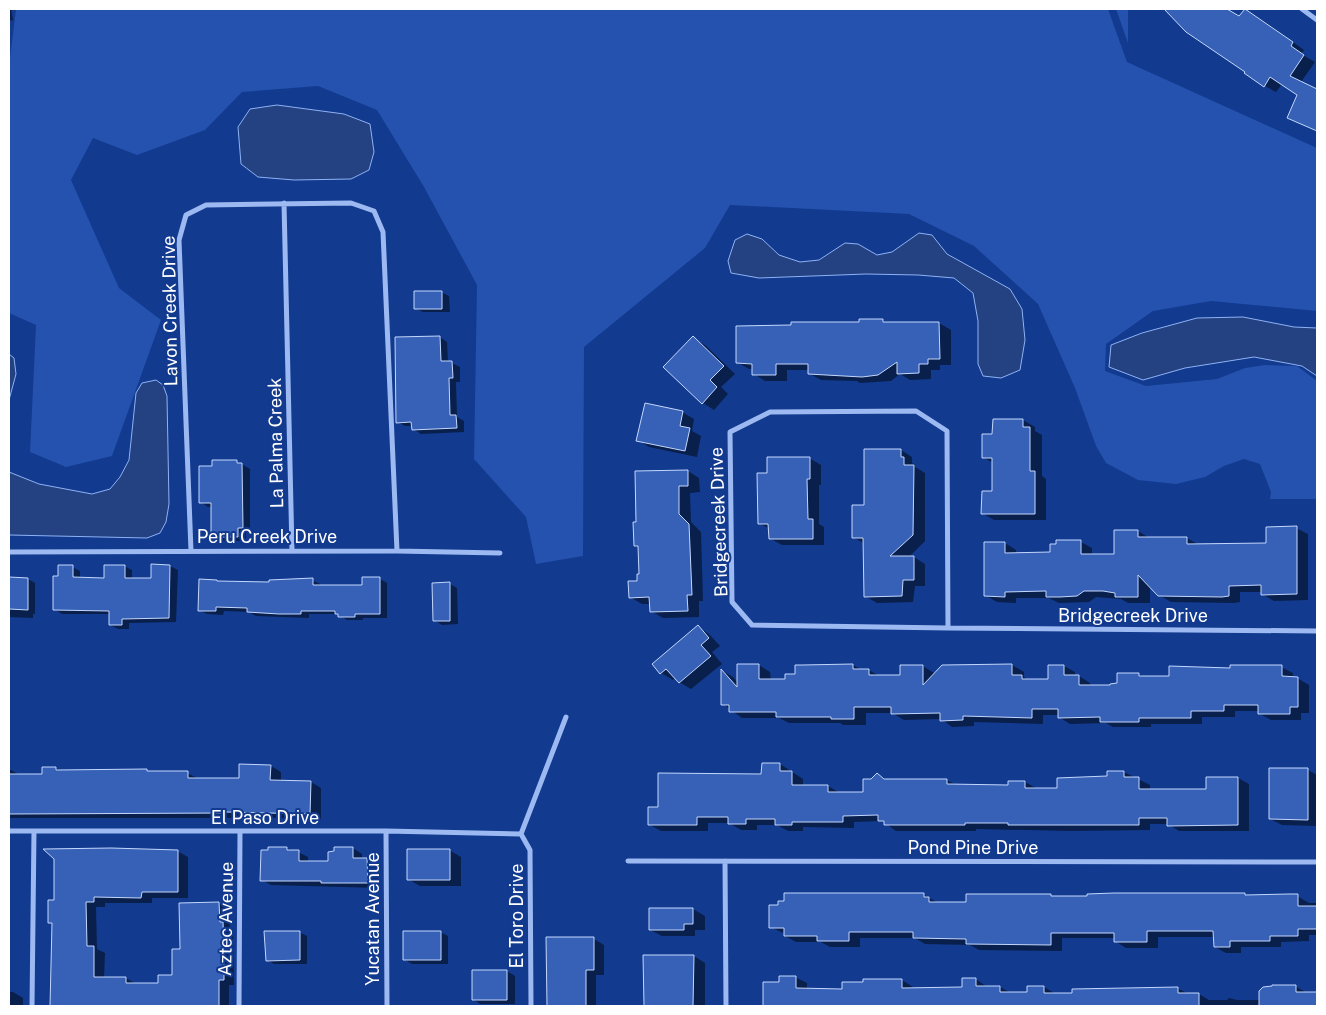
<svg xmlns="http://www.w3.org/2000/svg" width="1326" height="1015" font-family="'Public Sans',sans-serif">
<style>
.green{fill:#2452ae}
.water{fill:#244282;stroke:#8eb2f5}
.shadow{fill:#0007}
.building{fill:#3661b6;stroke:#c4d7fd}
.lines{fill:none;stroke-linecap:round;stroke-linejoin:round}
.street{stroke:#9db9f2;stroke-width:5}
.labels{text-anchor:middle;stroke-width:4;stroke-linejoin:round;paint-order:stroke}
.street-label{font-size:18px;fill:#fff;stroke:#123a8f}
</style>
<rect width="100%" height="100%" fill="#123a8f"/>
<path class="green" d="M16,9h1092l19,53 190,86v163l-106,-10 -58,10 -47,33 -1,27 41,15 71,-7 28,-11 20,-3 32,1 20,15v118h-47l1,-7 -11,-28 -16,-5 -20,7 -19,11 -29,7 -38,-4 -32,-17 -10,-17 -21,-58 -37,-84 -64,-58 -65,-32 -179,-9 -25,43 -121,99 -1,209 -47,8 -10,-47 -52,-58 3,-174 -53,-98 -47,-77 -59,-24 -76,6 -37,38 -68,25 -44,-17 -22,42 48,108 42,32 -49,136 -46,11 -36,-15 6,-127 -27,-12v-247z
M1116,9h12v34z"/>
<path class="water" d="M277,105l67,9 26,10 4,28 -5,18 -18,9 -57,1 -36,-3 -17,-13 -3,-37 12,-18z
M919,233l13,2 15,19 63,35 12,20 3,31 -5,30 -19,8 -18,-2 -5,-12v-43l-5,-28 -19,-15 -36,-3 -52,-1 -107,4 -28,-5 -3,-12 7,-21 12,-6 15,5 17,16 21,7 19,-2 26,-17 13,1 19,11 15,-3z
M1243,317l51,10 23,1v48l-15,-10 -48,-9 -69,11 -42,12 -34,-13 2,-22 31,-12 55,-15z
M9,354l5,4 2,16 -7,26z
M156,380l7,5 4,11 2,108 -3,18 -6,11 -13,5 -138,-3v-63l30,12 53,10 18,-5 10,-12 9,-17 7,-67 6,-10z"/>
<path class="shadow" d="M9,9h2l2,11 -4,1z
M1171,9h55l14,9 5,-8 20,12 39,28 -3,4 14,8 -14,20 16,8v41l-28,-14 10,-22 -17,-11 -6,8 -11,-6 -97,-75z
M441,292l8,4 1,16h-27l-8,-4z
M883,320l4,3h52l12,7v35h-11v5h-9v9l-21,1 -10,-6 -9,7 -31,2 -3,-2 -36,-1 -11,-6v-4h-23v11h-22l-11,-7v-5h-5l-12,-7 123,-39z
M440,337l7,5 1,20 4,1 8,4v15h-4l1,35 7,4v11l-43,2 -8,-5v-3h-8l-7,-4z
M693,338l12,7 30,29 -14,13 7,7 -14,16 -11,-7 -38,-36z
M682,412l12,7 -2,12 9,5 -4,21 -48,-10 -11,-7z
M995,420h28l12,7v4l7,4v41l4,3v41h-52l-12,-7 11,-21v-29l-10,-6 10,-22z
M901,450l11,7v6l3,2v2l10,6v68l-17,17 6,-1 11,7v22h-10l-2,16 -36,1 -12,-7v-52l-12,-7 12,-30z
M809,458l12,7v20h-2v39l5,3v18h-42l-11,-6 -1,-10 -11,-6 9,-49z
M236,461l14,8v63h-4v9h-26l-7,-5v-29h-5l-7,-5 12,-35z
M688,471l11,7 1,14 -10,1 1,29 10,10 2,69h-4v16l-36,1 -12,-7v-7h-9l-12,-7 11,-22 -1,-27 -5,-2z
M1296,528l12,6v66l-34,1 -12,-7v-2h-22v10l-6,1 -63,-1 -12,-7 -9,-10v18h-22l-7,-4 -25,-2 -7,5 -30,1 -10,-5h-33v5l-19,-1 -12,-7 20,-52 11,7v4h35l30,-12 11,6v7h23l23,-24 11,7h38l12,7h68z
M124,566l8,4v9h20l18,-13 8,4 -2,52 -47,1v6h-11l-8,-4v-11h-48l-8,-5 5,-32 13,-10 8,4v8h25z
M9,578l19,1 7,4v31h-2v4l-24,-1z
M380,579l7,4v35h-24v2h-16l-9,-6h-29v4l-53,-2 -7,-4 -25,-1 -1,4 -16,-1 -8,-4 18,-29 3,2h50l42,-3 8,4v2h43z
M450,584l7,4 1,36 -16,1 -8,-5z
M698,627l11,7 11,12 -8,6 10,12 -31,25 -12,-7 -4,-5 -2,3 -12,-7z
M759,665l11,7 1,8h15l10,-5 6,-9 51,-1 9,5h7l10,6h22l22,-10 11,7v2l25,-10h53l12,7v5l4,3h21l15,-14 11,6v4h4l11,7 1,3 27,-1 21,-11 5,3h26l6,-10h15l3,2 87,-2 12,6v5h4l12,7v28h-8v7h-30l-11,-6v-3h-25v6h-33v7h-51v3h-38l-7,-4 -36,1 -11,-7v-2h-16v9l-69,-2v4l-22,1 -11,-8 -37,1 -12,-7h-26v12h-23l-3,-2h-51l-10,-5h-37l-19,-14v-33l10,6 6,7z
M780,764l23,15v7h25l12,7h24l7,-13 6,-6 10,6h60l9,5 53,1v-4h16l11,6 22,1 50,-11 16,-6 26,13v5h57v-12h31l11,6v47h-70l-11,-7h-18v6l-80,1 -94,-2v2h-80l-14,-10 -28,1v6l-51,-1v4h-15l-11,-6h-20v5h-16l-12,-7h-21v8h-47l-11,-6 9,-17 103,-33z
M271,766l10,6v9l30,1 10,6v31l-84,-2v1h-228v-49l9,5 25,2 13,-8 5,3 86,-1 4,3h36l12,6 41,1z
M1308,770l9,5v51l-35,-1 -12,-6z
M269,848h18l6,4h5l10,5v6h21l24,-15 9,6v5h5l10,5 1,24 -107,-3 -9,-5z
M449,850l12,7v29h-41l-12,-7z
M177,851l11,6v41h-36v5h-47v4h-9l1,42 8,4 -1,25h22l10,6h23l15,-8 7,-26 38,-47 10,6 1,18 3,2 1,56h-5v21h-178l2,-82 -3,-2 5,-21z
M923,894l15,9h30l82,-8 5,3 189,-4 4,2h49l12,7h8v32h-8v6l-28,1v5h-40v6h-15l-11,-6v-10h-57v11h-32l-11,-7v-3h-53v13l-83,-1 -9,-5 -45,-1 -10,-6h-55v9h-30l-9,-5h-25l-11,-6v-2l-14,-7z
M693,909l12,7v14h-10v6h-33l-12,-6z
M299,932l8,4v28h-33l-7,-4z
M440,932l8,4v28h-36l-8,-5z
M548,938l46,1 10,6v30h-8v31h-48z
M694,956l11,7v43h-62v-3z
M507,971l8,5v28h-35l-7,-5z
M795,977l12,6v7h36l59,-10 11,7v2l51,-1 12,-9 11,8h13l11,6h17l16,-6 12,7 121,-6 12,6h10l10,6h18l2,-2 8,2h23l35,-14 12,7h10v13h-552v-23h15z
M9,992h4l10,6v8h-14z"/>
<path class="building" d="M1164,9h63l12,7 6,-7 48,33 -2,4 13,9 -14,21 27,13v42l-30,-13 10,-23 -27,-18 -6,10 -20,-14 1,-1 -59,-40z
M414,291h28v18h-28z
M859,319h24v3h56l1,37h-12v5h-9v9l-22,1v-12l-19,13 -16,2 -54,-3v-10h-32v11h-24v-11l-16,-1v-37l55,-1v-3h68z
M440,336l1,25h11l1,17h-4l1,37h6l1,13 -45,2 -1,-8 -15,1 -1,-86z
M693,336l31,30 -14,14 7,7 -15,17 -39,-37z
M645,403l38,8 -3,15 10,2 -5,23 -49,-10z
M993,419h30v8h7v44h5v43h-54l1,-23h10v-33h-10v-24h10z
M864,449h37v8h3v8h10l-1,70 -23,21h24v24h-11l-1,16 -38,1 -1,-59h-11v-33h12z
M767,457h43v22h-3l1,40h5v20h-44l-1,-15h-10l-1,-51h10z
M212,460h25v3h5l1,65h-5v9h-27v-34h-12v-37h13z
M688,470v16h-9v28l10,10 3,71h-5l1,16 -38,1 -1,-15 -20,1 -1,-17h9v-7h2l-1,-28h-4l-1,-24h3l-1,-51z
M1297,526v68l-36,1v-10l-32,1v10l-7,1 -64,-1 -20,-21v22h-23v-4l-12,-2h-19l-7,5 -17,1h-14v-6l-41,1v5l-21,-1v-54h21v11l45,-1v-8h6v-4h25v14h33v-24h24v7h49v7l79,-1v-16z
M151,564l19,1 -1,53 -47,1v6h-13v-14l-56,-1v-34h5v-11h15v12l31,1v-13h21v13h26z
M9,577l19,1v32l-19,-1z
M362,577h18v37h-25v3h-17v-3h-3v-3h-34v3h-22l-32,-2v-4l-31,-1v4h-18l1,-32 18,1v1l52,1v-2l44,-2v7h49z
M450,582v39h-17l-1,-38z
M698,625l11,13 -8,7 10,11 -32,27 -13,-14 -6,5 -8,-10z
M737,664h22v15h26v-5h10v-9h7l51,-1v5h16v6h31v-10h23v20l19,-20 70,-1v11h10v4h26v-14h16v10h15v10h31v-1l7,-1v-10h22v3h30v-10l61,2v-3h52v11l16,1v30h-8v7h-32v-9h-34v6h-33v7h-52v4h-39v-5l-42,1v-9h-26v9l-69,-2v4l-23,1v-8l-49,1v-7h-37v12h-23v-2h-55v-5h-47v-7h-8v-36l16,18z
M762,763h18v8h12v14h36v7h35v-13h8l6,-6 7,6h63v5l61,1v-4h17v7h32v-10l50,-2v-5h17v6h15v12h67v-12h32v48l-71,1v-8h-28v7h-131v-2h-43v2h-81v-4h-6v-6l-35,1v6h-51v3h-17v-6h-29v5h-18v-7h-31v8h-49v-18h10v-34l103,1z
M239,764l32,1 -1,15 41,1 -1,33 -84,-2v1l-217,1v-40h33v-7h14v3l91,-1v2h41v7h51z
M1269,768h39v52l-39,-1z
M268,847h19v3h12v11h29v-9l6,-1v-4h19v11h14l1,25h-47v-2h-61l1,-31h7z
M111,848l67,2v42h-36l-1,6 -47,-1v5h-8l1,44h7v31h32v6h32v-8h14v-26h8v-2l-1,-44 40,-1 1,20h3l1,25v33h-5v26h-169l2,-83h-4v-23h6v-41l-11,-10z
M407,849h43v31h-43z
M784,893h140v4h5v5h37v-8h85v2h36v-2l27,-1h131v2l44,-1h9v12h19v23h-19v7h-28v5h-40v6h-16l-1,-16h-66v11h-33v-9h-63v12l-85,-1v-5l-53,-1v-6h-64v9h-32v-5h-33v-8h-15v-23h9v-4h6z
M649,908h44v16h-9v6h-35z
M264,931h36v29l-34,1z
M403,931h38v29h-38z
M546,937h48v33h-8v36h-39z
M643,955h51l-1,51h-49z
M472,970h35v30h-35z
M779,976h17v12l46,1v-7h21v-3h39v9l60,-1v-9h14v8h24v6h27v-6h17v7h28v-4l106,-2v6h21v13h-436v-24h16z
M1272,985h24v7h21v14h-58v-15l4,-4 9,-1z"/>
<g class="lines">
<path class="street" d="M1302,9l15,11
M284,203l8,348
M916,411l31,20 1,197 -196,-3 -20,-23 -2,-170 40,-20z
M191,551l-12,-311 7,-25 20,-10 145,-2 23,8 9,21 14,319
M9,552l388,-1 103,2
M948,628l369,3
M9,831h377l135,3
M386,831l1,175
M628,861l689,1
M725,861l1,145
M32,1006l2,-175
M239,1006l1,-175
M531,1006l-1,-156 -9,-16 45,-117"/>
</g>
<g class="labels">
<g class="street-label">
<text transform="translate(170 311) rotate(-91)" y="6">Lavon Creek Drive</text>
<text transform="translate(276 443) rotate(-91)" y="6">La Palma Creek</text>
<text transform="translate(719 522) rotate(-92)" y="6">Bridgecreek Drive</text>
<text x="267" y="543">Peru Creek Drive</text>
<text x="1133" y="622">Bridgecreek Drive</text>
<text x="265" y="824">El Paso Drive</text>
<text x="973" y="854">Pond Pine Drive</text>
<text transform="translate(517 916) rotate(-90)" y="6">El Toro Drive</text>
<text transform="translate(226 919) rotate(-89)" y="6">Aztec Avenue</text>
<text transform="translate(373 919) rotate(-90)" y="6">Yucatan Avenue</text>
</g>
</g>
<rect width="1326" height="1015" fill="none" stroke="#ffffff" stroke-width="20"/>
</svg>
